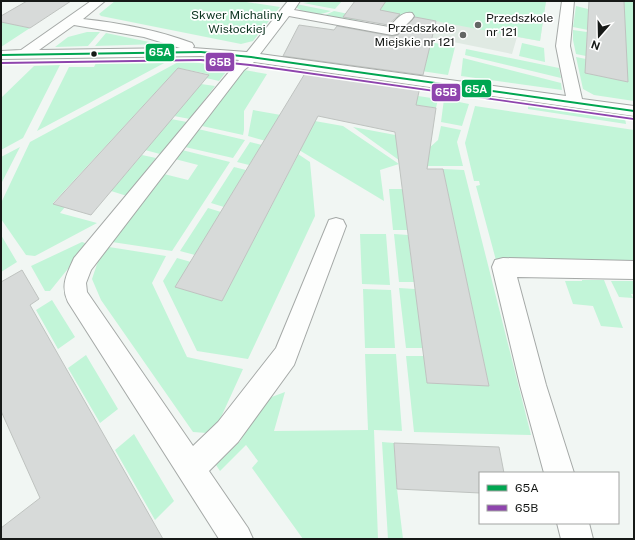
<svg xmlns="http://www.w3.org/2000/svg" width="635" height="540" font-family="'Public Sans',sans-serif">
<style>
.built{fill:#e0eae3}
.green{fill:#c2f5d8}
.building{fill:#d7dad9;stroke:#bfc3c0}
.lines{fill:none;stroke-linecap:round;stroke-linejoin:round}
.minor-casing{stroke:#a5a9a7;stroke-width:2}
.minor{fill:#fdfefd;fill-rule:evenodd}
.bus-1-casing{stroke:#fff;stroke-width:3}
.bus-2-casing{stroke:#fff;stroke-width:3}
.bus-1{fill:#00a651;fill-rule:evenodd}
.bus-2{fill:#8e44ad;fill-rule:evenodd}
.poi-dot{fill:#636664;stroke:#fff;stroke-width:1.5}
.bus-dot{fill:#161917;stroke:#fff;stroke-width:1.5}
.labels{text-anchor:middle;stroke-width:3.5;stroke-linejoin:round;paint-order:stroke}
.far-park-label{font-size:12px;fill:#0c3420;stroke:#fff}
.far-poi-label{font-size:12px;fill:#161917;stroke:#fff;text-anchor:start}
.line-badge{stroke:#fff;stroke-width:1.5}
.badge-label{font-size:11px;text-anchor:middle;font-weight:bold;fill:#fff}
</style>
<rect width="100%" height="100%" fill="#f1f6f3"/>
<path class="built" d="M546,1l-6,40 -23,-4 -5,17 -103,-21 8,-15 -19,-4z"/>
<path class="green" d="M115,1h125l40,6 -27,34 -12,3 -140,-28 -2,-2z
M316,1h26l-7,8 -32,-6z
M386,1h160l-6,40 -136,-26c-19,11 -60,4 -81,1l11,-5 29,6z
M615,1h19v100l-40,-6 -11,-6 -7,-32 10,2v14l42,9z
M296,4l35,7c-14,5 -21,5 -34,-3z
M576,6l12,3v21l-15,-3z
M1,22l29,6 -29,19z
M573,30l14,2 -1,24 -10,-2 -3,-14z
M87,32h13l-12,14 -33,1 13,-10z
M106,33l53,11 -64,2z
M390,34l65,13 -7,28 -80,-12 1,-2 55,8 3,-10 -41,-16z
M522,43l22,5 1,14 -26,-6z
M466,49l93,19 2,10 -96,-23z
M463,58l98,25 1,7 -101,-14z
M182,60l47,8 -10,13 -13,-3 2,-4 -30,-6 -125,135 12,4 -5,6 37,10 -62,33 -9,-1 -25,-36v-16l29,-61z
M168,61l-131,70 32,-64h25l2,-4z
M60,65l-37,73 -22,12v-52l33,-32z
M244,70l23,4 -23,37v19l-1,5 -41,-9z
M201,84l14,2 -25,33 -16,-3z
M385,91l53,8 -2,9 -53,-8z
M444,99l25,5 -7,22 -21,-4z
M528,104l97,14 1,6 -98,-15z
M475,106l159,24v132l-137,2 -21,-78 4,-1 -1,-4h-5l-9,-38z
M253,110l90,16 56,38 -19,6 4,31 -85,-51 -51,-14z
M171,119l16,3 -27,32 -15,-4z
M441,126l20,4 -4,12 6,24h-54l29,-26z
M353,127l74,14 -24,22z
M198,129l47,11 -12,18 -48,-11z
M250,142l48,12 12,8 5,54 -67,143 -51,-8 -34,-70 14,-23 14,4 -15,25 46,14 75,-144 -37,-9 -11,17 -12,-3z
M20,147l-19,37v-27z
M182,150l48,12 -58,89 -60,-9 52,-68 24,6 10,-15 -23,-6z
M142,155l14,3 -29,38 -16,-5z
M234,167l12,3 -22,37 -13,-4z
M443,169l21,1 67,265 -117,-3 -8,-76h18l3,27 62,3z
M389,189h14l5,41h-15z
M208,208l13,4 -26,43 -15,-4z
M360,234h26l4,51 -28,-1z
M394,234l14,1 6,47h-15z
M1,235l16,27 -16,10z
M82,242l6,2 -38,47h-5l-14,-25z
M109,247l57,9 -14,27 35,74 56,12 -26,57 -10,7 -14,-1 -92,-132 -9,-21 6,-18z
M582,280h22l19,48 -22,-2 -8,-20 -20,-2 -8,-23h17z
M611,281h23v13h-3l2,4 -14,-1z
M399,288l16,1 8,59h-17z
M363,289l28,1 4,58h-30z
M52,300l23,37 -17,12 -22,-39z
M365,354h31l6,77 -28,-1 4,109h-75l-51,-71 6,-7 -12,-16 -26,26 -4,-6 25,-25 8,-19 12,-20 24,-9 -11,39 94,-1z
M86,355l32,54 -18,14 -32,-55z
M134,434l40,67 -19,19 -40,-70z
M382,442l12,1 3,46 6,50h-15z"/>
<path class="building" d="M27,1h44l-41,27 -29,-6v-6z
M355,1h31l-6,9 20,4 -12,11 -45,-8z
M589,1h35l4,81 -43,-9z
M415,17l21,4 -13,54 -140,-19 16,-31 35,5 3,-4 55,10 6,-1z
M178,68l31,7 -118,140 -38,-11z
M296,69l124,18 -4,18 20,3 -9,61h16l46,217 -62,-3 -32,-251 -77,-16 -96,185 -47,-14 129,-212z
M22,270l17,29 -9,6 133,234h-162v-11l39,-30 -39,-87v-129z
M394,443l105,4 5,26h-24v20l-83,-4z"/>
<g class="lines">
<g class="minor-casing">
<path id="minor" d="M91,1h14l-22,18c37,4 74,11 109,24l2,3 -1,2 54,4 41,-51h12l-6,9 95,17c7,-7 13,-16 23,-14l2,3 -2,3 -15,15 -5,1 -103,-19 -29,38 306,42 -10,-50 6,-45h12l-4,45 12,53 52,7v10l-380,-54 -10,8 -153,200 -5,13 1,9 106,154 25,-24 58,-74 53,-128 7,-2 7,2 3,6 -52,139 -56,77 -29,29 39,57 5,11h-34l-151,-237c-8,-17 -1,-28 6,-44l165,-198 -38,-4 -200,3v-8l20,-1zM74,25l70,12 36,11 -141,2z
M503,258l131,3v18l-117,-2 29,108 28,88h-30l-24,-88 -28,-118 3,-7z
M557,523h32l4,16h-32z"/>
</g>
<use href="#minor" class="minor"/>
<g class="bus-1-casing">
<path id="bus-1" d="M201,51l50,5 383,54v2l-383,-54 -50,-5 -200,3v-2z"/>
</g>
<g class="bus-2-casing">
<path id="bus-2" d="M201,59l49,5 383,54h1v2l-384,-54 -49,-5 -200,3v-2z"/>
</g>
<use href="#bus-1" class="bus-1"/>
<use href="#bus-2" class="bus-2"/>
</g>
<g class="poi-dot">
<circle cx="478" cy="25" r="4"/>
<circle cx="463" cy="35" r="4"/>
</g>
<circle class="bus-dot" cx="94" cy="54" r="3.5"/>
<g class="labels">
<g class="far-park-label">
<text x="237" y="19">Skwer Michaliny<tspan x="237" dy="14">Wisłockiej</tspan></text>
</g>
<g class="far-poi-label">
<text x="486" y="22">Przedszkole<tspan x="486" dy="14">nr 121</tspan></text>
<text x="455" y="32" text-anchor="end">Przedszkole<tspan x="455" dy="14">Miejskie nr 121</tspan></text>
</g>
</g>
<g class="line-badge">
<rect x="145" y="43" width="30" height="19" rx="4" fill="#00a651"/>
<rect x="205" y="52" width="30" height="20" rx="4" fill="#8e44ad"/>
<rect x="461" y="79" width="31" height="19" rx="4" fill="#00a651"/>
<rect x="431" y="83" width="30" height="19" rx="4" fill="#8e44ad"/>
</g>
<g class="badge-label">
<text x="160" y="56">65A</text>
<text x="220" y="66">65B</text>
<text x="476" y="93">65A</text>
<text x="446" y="96">65B</text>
</g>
<rect width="635" height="540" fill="none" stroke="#161917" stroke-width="4"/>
<rect x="479" y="472" width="140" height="52" fill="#ffffff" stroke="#a2a3a2"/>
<rect x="487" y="485" width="20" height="6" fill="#00a651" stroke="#a2a3a2"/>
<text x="515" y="492" font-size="12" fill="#161917">65A</text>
<rect x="487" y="505" width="20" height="6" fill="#8e44ad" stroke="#a2a3a2"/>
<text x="515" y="512" font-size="12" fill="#161917">65B</text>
<g transform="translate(599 36) rotate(200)" stroke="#ffffff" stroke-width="3" paint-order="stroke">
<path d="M0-3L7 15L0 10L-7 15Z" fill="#161917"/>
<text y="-6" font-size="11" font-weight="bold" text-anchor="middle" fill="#161917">N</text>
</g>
</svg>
